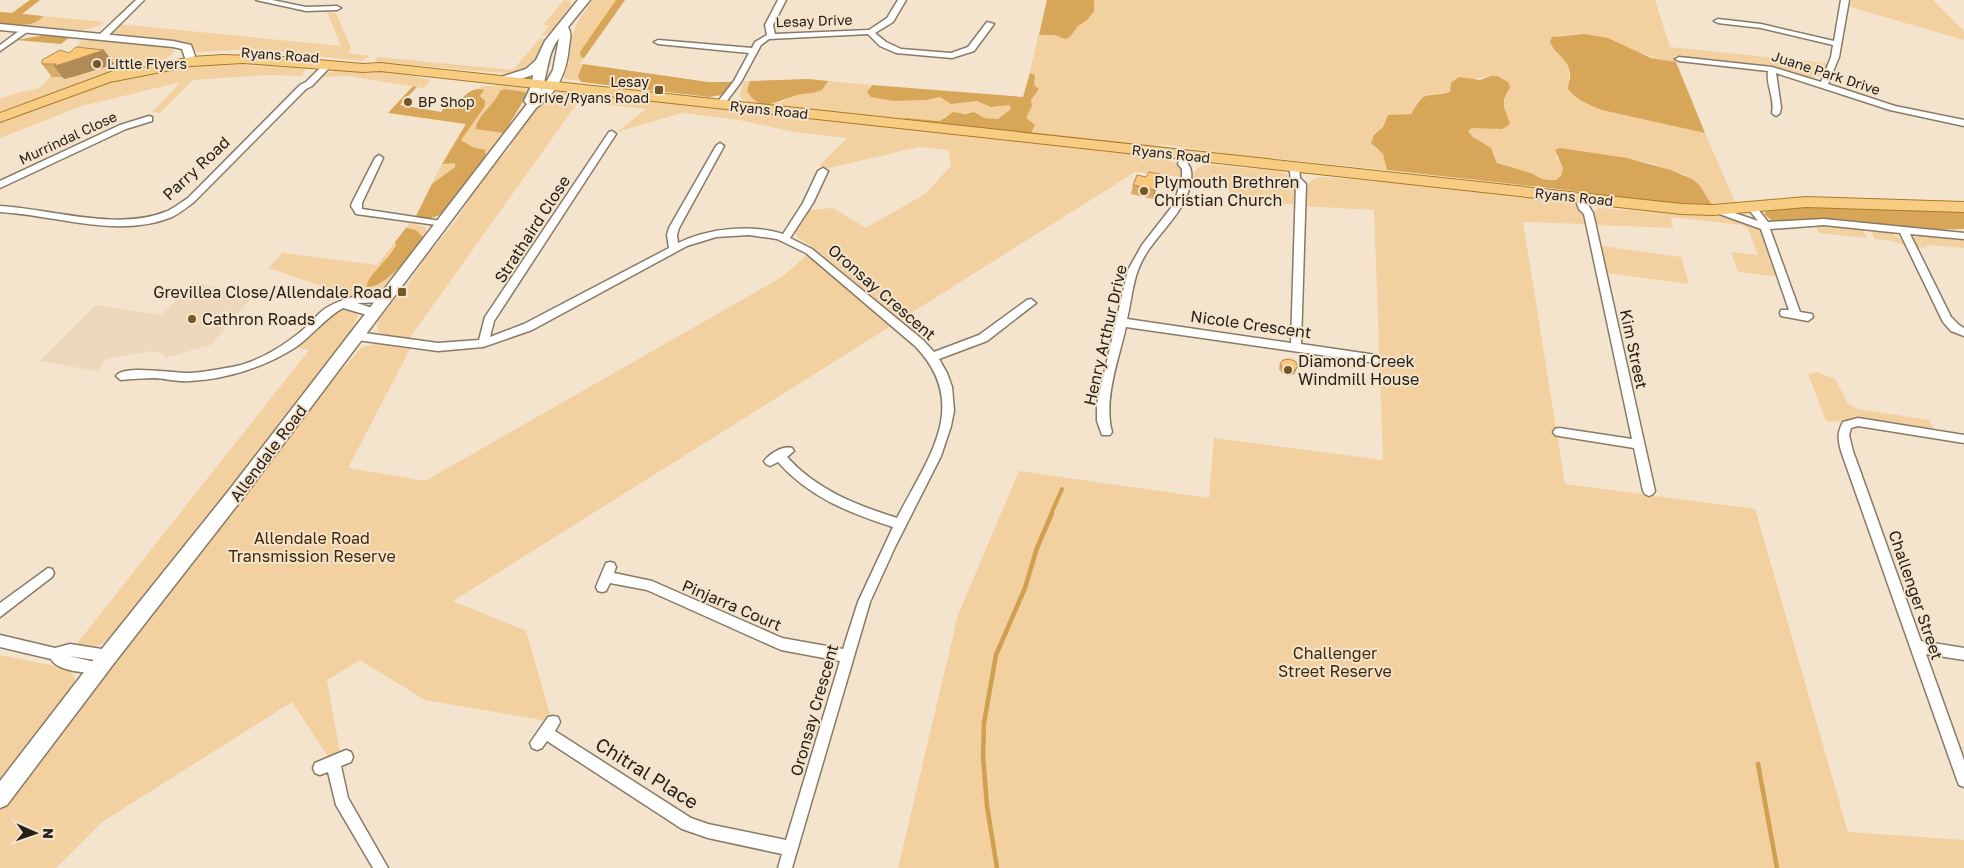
<svg xmlns="http://www.w3.org/2000/svg" width="1964" height="868" font-family="'Golos Text',sans-serif">
<style>
.built{fill:#edd8bb}
.green{fill:#f2d0a0}
.forest{fill:#d8a658}
.lines{fill:none;stroke-linecap:round;stroke-linejoin:round}
.stream-far1{stroke:#d09f50;stroke-width:4}
.stream{stroke:#d09f50;stroke-width:4.5}
.street-casing{stroke:#887a65;stroke-width:3}
.secondary-casing{stroke:#887a65;stroke-width:3}
.primary-casing{stroke:#a97b28;stroke-width:2}
.street{fill:#fff;fill-rule:evenodd}
.secondary{fill:#fff;fill-rule:evenodd}
.primary{fill:#f6cd83;fill-rule:evenodd}
.wall{fill:#d8ab68}
.shaded-wall{fill:#b08b55}
.building{fill:#fbc779;stroke:#b08b55}
.poi-dot{fill:#735629;stroke:#f4e4cd;stroke-width:2}
.labels{text-anchor:middle;stroke-width:4;stroke-linejoin:round;paint-order:stroke}
.far-street-label{font-size:14px;fill:#262018;stroke:#f4e4cd}
.far-poi-label{font-size:14px;fill:#262018;stroke:#f4e4cd;text-anchor:start}
.street-label{font-size:16px;fill:#262018;stroke:#f4e4cd}
.poi-label{font-size:16px;fill:#262018;stroke:#f4e4cd;text-anchor:start}
.park-label{font-size:16px;fill:#3f2a07;stroke:#f4e4cd}
.near-street-label{font-size:19px;fill:#262018;stroke:#f4e4cd}
</style>
<rect width="100%" height="100%" fill="#f4e4cd"/>
<path class="built" d="M193,282l60,14 -42,49 -46,13v-4l-13,-3 -45,8 -10,12 -57,-10 56,-56 66,10z"/>
<path class="green" d="M30,0h10l-18,14 83,8c-23,17 -77,4 -105,1v-11l12,1z
M564,0l7,1 -1,5 -20,28 -9,2 8,-10 -6,-1z
M593,0h32l-45,64 128,18h24l-8,11 -11,4 -148,-18 -1,-3c4,-11 4,-20 6,-31 3,-18 12,-31 23,-45z
M1047,0h608l15,47 158,16 -6,12 -10,3 -54,-14 -84,-8 2,6c-50,-6 -69,-37 -124,-25l-1,9c13,11 22,21 17,39l102,40 35,8 30,69 -23,3 -5,-9 -22,-21 -14,-5 -20,-7 -91,-15 -4,8 7,12 -2,8 -5,4h-7l-7,-1 -11,-6 -34,-10 -3,-10 -24,-19 -2,-3 4,-3 37,-9c-6,-10 -7,-18 -1,-27l-17,-16 -17,3 -28,14 -20,2 -10,8 -5,11 -23,1 -5,12 -9,8 -1,11 10,8 4,16 -150,-15 -69,-10h-23l-130,-12z
M1851,0h82l31,31v9l-114,-33z
M327,12l9,1 15,35 -2,5 21,3 -8,5 -108,-12 -56,3 -19,-11 -59,-6 -8,-3 6,-8 223,22z
M83,39l85,8 7,4 -9,8 -44,12 -122,43v-15l16,-6 24,-5z
M539,39h8c-10,21 -9,27 -32,35l-139,-12 -1,-2 3,-3 135,13z
M220,64l86,4 -4,8 -34,-1 -75,5 -33,33 -8,-1 29,-30 -99,24 -82,32v-16c72,-28 142,-54 220,-58z
M335,70l53,2 40,7 2,3 -6,6 -77,-12 -27,1z
M744,81h6l-3,10 15,12h17l16,-8 27,-5 6,-9 44,4 -3,2 2,10 22,4 33,-1 14,-3 11,7 26,-3 14,6 18,-2 2,4 -12,10 -15,-1 -13,-6 -25,3 -6,6 -34,-3 -9,3 -148,-18 -10,-7z
M483,86c14,0 36,-3 47,5l-24,39 -57,76c-11,11 -18,13 -34,12l22,-45 43,-72 -8,-10z
M558,91l309,32 285,33 17,4 9,4 3,5v8l-46,-5 -235,148 -86,-72 -16,-10 -4,-7 14,-21 25,-2 33,20 59,-34 26,-28 -3,-16 -29,-3 -90,21h-7l-2,-3 27,-27 -53,-6 -55,-12 -57,-7 -65,19 29,-23 -68,-7 -169,237 -23,-4 -8,-4v-9l19,-26 12,-13 15,-23 32,-40 36,-55 18,-16 4,-12 33,-40z
M1204,165c12,-1 26,2 38,3 20,2 40,-3 54,15l-1,22 -66,-7v-16l-37,-4 5,-10z
M1320,177l61,4 126,13c17,6 61,5 71,12 5,5 6,12 7,18l-62,-2 42,262 190,25 93,323 116,8v28h-1066l60,-253 61,-144 190,27 5,-60 169,22 -9,-250 -70,-4c1,-12 1,-27 16,-29z
M1599,208l133,9 25,10 5,4 17,46 -41,-5 -7,-20 27,3 -10,-26 -6,-4 -71,-8 2,11 -77,-3 -2,-13z
M410,223l15,4 1,4 -2,7 -41,49 -14,7 -17,3 -83,-29 13,-15 95,12z
M1815,225l46,3 6,10 -48,-5z
M1871,229c14,2 27,3 35,17l-13,-5 -19,-2z
M1922,235l42,3v10l-35,-3 -4,3 -10,-1 -2,-9z
M1601,246l80,11 8,27 -82,-11z
M807,255l84,71 -438,275 73,30 25,87 -3,3 -123,-21 -65,-40 -33,20 13,72 -11,6 -37,-56 -190,120 -46,46h-56v-60l315,-407 46,-53 13,-4 36,5 -62,119 77,13 357,-204z
M349,309l9,6 -9,22 -227,290c-18,17 -21,22 -47,19l234,-296 -16,-4 47,-36z
M1817,372l18,7 13,25 9,5 72,11 5,9c-25,-3 -50,-8 -74,-10 -13,0 -22,4 -34,2l-18,-47z
M0,655l66,13c5,3 8,6 9,12 0,15 -62,82 -75,99z"/>
<path class="forest" d="M30,0h10l-18,14 21,2c-9,13 -30,8 -43,7v-11l12,1z
M616,0h9l-41,58 -3,-1 -1,-5z
M1047,0h47v11l-7,9 -9,6 -8,11 -5,2 -10,-4h-16z
M1584,34l24,4 43,20 25,4 29,71 -103,-23c-12,-5 -26,-10 -34,-21 0,-6 3,-11 2,-16 -3,-17 -16,-19 -20,-31l2,-5z
M45,35l25,2 -9,7 -45,-4z
M583,64l125,18h24l-11,13 -12,2 -128,-15 -3,-6z
M1030,73l5,2 -1,10 5,4 -8,11 1,6 -6,12 9,7 -5,10 -133,-14 9,-3 34,3 13,-9 12,2 9,-2 10,6 14,1 13,-10 -2,-4 -18,2 -14,-6 -26,3 -11,-7 -14,3 -33,1 -22,-4 -4,-5 5,-7 151,12z
M1491,76h6l11,6 2,5 -6,12v8l6,17 -8,5 -30,-1 -4,3 5,6 18,11 6,15 34,10 11,6 7,1h7l5,-4 2,-8 -8,-18 5,-2 67,10 44,12 23,10 6,6 12,19 -66,-4 -88,-12 -171,-19 -4,-16 -12,-11 3,-8 9,-8 5,-12 23,-1c15,-27 16,-15 39,-22l1,-9 8,-6 21,3z
M808,79l20,2 -6,9c-9,4 -19,3 -28,6 -18,5 -33,18 -47,-5l3,-10z
M413,86l4,1 -17,18 41,7 4,-5 8,1c8,-9 18,-23 31,-18l-4,6 5,5v5l-24,34 11,7 13,3 1,7 -44,57 -13,5 -14,-1 17,-34 23,-17v-4l-13,1 24,-40 -78,-11z
M505,89l20,3 1,4 -22,37 -28,-4c-1,-11 20,-26 24,-38z
M1815,206l149,4v19l-33,1 -108,-11 -49,3 -9,-7v-3l5,-2z
M406,228l10,2 8,8c-10,14 -39,50 -57,49 -1,-11 24,-29 29,-42l-1,-3z"/>
<g class="lines">
<path class="stream-far1" d="M1051,514l11,-25"/>
<path class="stream" d="M1758,764l19,104
M997,868l-10,-62 -4,-50 1,-33 12,-68 29,-67 12,-40 15,-35"/>
<g class="street-casing">
<path id="street" d="M136,0h8l-39,39h-6v-4z
M256,0h16l34,7 31,-1 4,2 -4,2 -31,1z
M778,0h8l-13,25 2,9 94,-4 18,-12 11,-18h8l-13,22 -18,11 11,9 15,7 50,4 17,-6 19,-25 7,2 -20,27 -22,7 -56,-5 -16,-7 -12,-12 -99,5 -8,6 -20,37 -18,24 -3,1 -4,-3 18,-23 15,-28 -91,-9 -4,-2 4,-2 94,8 3,-6 12,-7 -2,-10z
M1841,0h8l-10,57 -11,27 67,22 69,14v6l-74,-16 -114,-37 5,34 -1,6 -4,3 -4,-3c3,-15 -6,-27 -4,-42l-89,-10 -4,-2 4,-2 93,10 49,15 10,-25 2,-12 -72,-17 -43,-5 -4,-2 4,-2 43,5 73,17z
M23,28l7,2 -30,21v-6z
M325,63l7,2 -20,21 -6,3 -112,113c-7,5 -14,11 -22,15 -55,22 -116,-2 -172,-5v-6c51,3 116,25 165,6 8,-3 15,-9 23,-14l112,-113 6,-3z
M149,116l3,1v4l-26,8 -126,59v-7l120,-56z
M612,131l4,3 -122,187 -4,16 34,-13 145,-76 -2,-13 2,-7 47,-82 4,-3 4,3 -45,82 -2,7 1,8c31,-15 72,-19 105,-9l20,-31 15,-32 5,-3 5,3 -15,32 -23,35 22,11 111,91 11,12 45,-17 48,-35 4,-1 5,4 -49,38 -48,18 8,14 5,14 2,24 -3,15 -10,30 -46,91 -25,55 -78,266h-14l4,-14 -74,-16 -26,-9 -135,-88 -5,7 -5,2 -5,-2 -2,-5 18,-26 5,-1 5,1 2,5 -5,9 136,87 17,6 78,16 54,-179 -59,-11 -134,-60 -37,-7 -4,8 -4,1 -4,-1 -2,-4 10,-24 4,-1 4,1 2,4 -2,6 38,8 130,57 61,11 15,-47 35,-75c-44,-14 -84,-30 -115,-65l-8,4 -4,-2 -2,-3c5,-7 19,-16 28,-13l2,3 -7,6c30,33 69,48 110,61 30,-59 75,-113 18,-172l-109,-93 -29,-14 -28,-4 -33,2 -29,9 -155,84 -49,17 -45,4 -81,-11 -5,-4 5,-4 81,11 41,-3 6,-23 124,-185z
M1184,152l4,3v9c8,10 0,32 -7,43 -13,22 -34,38 -43,63 -6,16 -7,33 -11,49l164,24 5,-158 -5,-6 -2,-12 5,-3 5,3 1,11 6,6 -5,160 75,11 5,4 -5,4 -250,-36c-7,31 -23,73 -14,105l-2,3h-8l-5,-14v-17l31,-134 14,-25 32,-41 8,-27v-8l-4,-5 2,-9z
M379,155l4,3 -21,45v6l79,12 3,1v4l-88,-12 -5,-8 1,-3 23,-45z
M1580,195l3,1 10,17 62,278 -2,3 -4,2 -4,-2 -2,-3 -9,-43 -75,-12 -4,-1 -2,-3 2,-3 4,-1 73,11 -48,-225 -5,-5 -4,-11z
M1751,203l3,1 14,18 56,-3 140,14v6l-54,-5 41,83 8,8 5,3v8l-13,-5 -8,-9 -43,-89 -76,-8 -54,4 30,83 12,2 1,3 -5,4 -27,-5 -1,-3 1,-3h8l-28,-81 -47,-17 -2,-2 5,-3 41,14 -12,-15z
M365,294h21l5,4 -5,4 -29,1 21,7 1,3 -5,4 -31,-9c-18,10 -30,27 -47,39 -31,20 -69,32 -106,34 -11,1 -23,-2 -34,-3 -12,0 -24,1 -35,2l-5,-4c8,-12 60,-2 75,-3 13,-1 28,-4 41,-6 27,-5 55,-23 74,-40 7,-6 12,-14 20,-19 12,-7 24,-11 39,-14z
M1858,418l106,17v8l-106,-17 -7,2 -2,7 4,16 68,190 43,7v12l-38,-6 38,106v27l-5,-2 -2,-5 -116,-329c-3,-12 -4,-18 2,-29z
M48,568l4,1 2,4 -2,4 -52,40v-14z
M0,635l55,13 15,-4 38,6 5,2 2,4 -2,4 -5,2 -39,-6 35,8 2,4 -2,4 -5,2c-14,-2 -41,-2 -48,-15l-51,-12z
M346,750l5,2 2,5 -2,5 -10,4 7,32 40,70h-15l-37,-63 -8,-33 -8,3 -5,-2 -2,-5 2,-5z"/>
</g>
<g class="secondary-casing">
<path id="secondary" d="M578,0h12l-22,27c4,7 2,12 1,19 -2,25 -11,47 -33,62l-294,391 -127,163 -108,143 -7,3v-27l101,-131 129,-161 297,-385 -3,-3 8,-17 1,-9 -28,9 -6,-4 2,-3 25,-8 10,-9 9,-19zM559,38l-6,32 -13,23c9,-19 6,-38 19,-55z
M0,24l173,17 18,4 4,11 -6,4 -4,-2 -3,-9 -9,-2 -173,-17z"/>
</g>
<g class="primary-casing">
<path id="primary" d="M223,55l60,2 80,7 17,-1 1302,141 31,1 93,-8 158,5v10l-158,-5 -93,8 -31,-1 -1302,-143 -17,1 -120,-9 -52,3 -81,16 -110,40v-9l116,-43 5,-1 6,2 64,-14z"/>
</g>
<use href="#street" class="street"/>
<use href="#secondary" class="secondary"/>
<use href="#primary" class="primary"/>
</g>
<path class="wall" d="M104,50l10,14 -38,12 -12,3 -1,-2h-11l-10,-13 27,-11z
M1158,183l-5,16 -22,-5 2,-9z
M1280,364l16,6 -2,4 -6,2 -6,-3 -3,-4z"/>
<path class="shaded-wall" d="M104,50l10,14 -38,12 -12,3 -10,-13z
M1160,174l-2,9 -5,16 1,-9z
M1298,366l-4,8 -6,2 2,-5z"/>
<path class="building" d="M76,47l28,3 -39,13 -11,3 2,-2h-14v-4l18,-10 9,3z
M1149,172l11,2 -6,16 -21,-5 4,-10 9,2z
M1289,359l6,2 3,5 -3,4 -5,1 -7,-2 -3,-5 3,-4z"/>
<g class="poi-dot">
<circle cx="97" cy="64" r="5"/>
<rect x="654" y="85" width="10" height="10" rx="2.5"/>
<circle cx="408" cy="102" r="5"/>
<circle cx="1144" cy="191" r="5"/>
<rect x="397" y="287" width="10" height="10" rx="2.5"/>
<circle cx="192" cy="319" r="5"/>
<circle cx="1288" cy="370" r="5"/>
</g>
<g class="labels">
<g class="far-street-label">
<text transform="translate(814 21) rotate(-2)" y="5">Lesay Drive</text>
<text transform="translate(280 55) rotate(4)" y="5">Ryans Road</text>
<text transform="translate(1826 73) rotate(18)" y="5">Juane Park Drive</text>
<text transform="translate(769 110) rotate(6)" y="5">Ryans Road</text>
<text transform="translate(68 138) rotate(-25)" y="5">Murrindal Close</text>
<text transform="translate(1171 154) rotate(6)" y="5">Ryans Road</text>
<text transform="translate(1574 197) rotate(6)" y="5">Ryans Road</text>
</g>
<g class="far-poi-label">
<text x="107" y="69">Little Flyers</text>
<text x="649" y="87" text-anchor="end">Lesay<tspan x="649" dy="16">Drive/Ryans Road</tspan></text>
<text x="418" y="107">BP Shop</text>
</g>
<g class="street-label">
<text transform="translate(196 168) rotate(-43)" y="6">Parry Road</text>
<text transform="translate(532 229) rotate(-57)" y="6">Strathaird Close</text>
<text transform="translate(882 292) rotate(41)" y="6">Oronsay Crescent</text>
<text transform="translate(1251 324) rotate(8)" y="6">Nicole Crescent</text>
<text transform="translate(1105 335) rotate(-77)" y="6">Henry Arthur Drive</text>
<text transform="translate(1634 349) rotate(78)" y="6">Kim Street</text>
<text transform="translate(268 453) rotate(-53)" y="6">Allendale Road</text>
<text transform="translate(1916 595) rotate(71)" y="6">Challenger Street</text>
<text transform="translate(732 605) rotate(23)" y="6">Pinjarra Court</text>
<text transform="translate(814 710) rotate(-74)" y="6">Oronsay Crescent</text>
</g>
<g class="poi-label">
<text x="1154" y="188">Plymouth Brethren<tspan x="1154" dy="18">Christian Church</tspan></text>
<text x="392" y="298" text-anchor="end">Grevillea Close/Allendale Road</text>
<text x="202" y="325">Cathron Roads</text>
<text x="1298" y="367">Diamond Creek<tspan x="1298" dy="18">Windmill House</tspan></text>
</g>
<g class="park-label">
<text x="312" y="544">Allendale Road<tspan x="312" dy="18">Transmission Reserve</tspan></text>
<text x="1335" y="659">Challenger<tspan x="1335" dy="18">Street Reserve</tspan></text>
</g>
<g class="near-street-label">
<text transform="translate(647 773) rotate(32)" y="7">Chitral Place</text>
</g>
</g>
<g transform="translate(35 833) rotate(92)" stroke="#f4e4cd" stroke-width="4" paint-order="stroke">
<path d="M0-4L9 19L0 12L-9 19Z" fill="#262018"/>
<text y="-8" font-size="14" font-weight="bold" text-anchor="middle" fill="#262018">N</text>
</g>
</svg>
